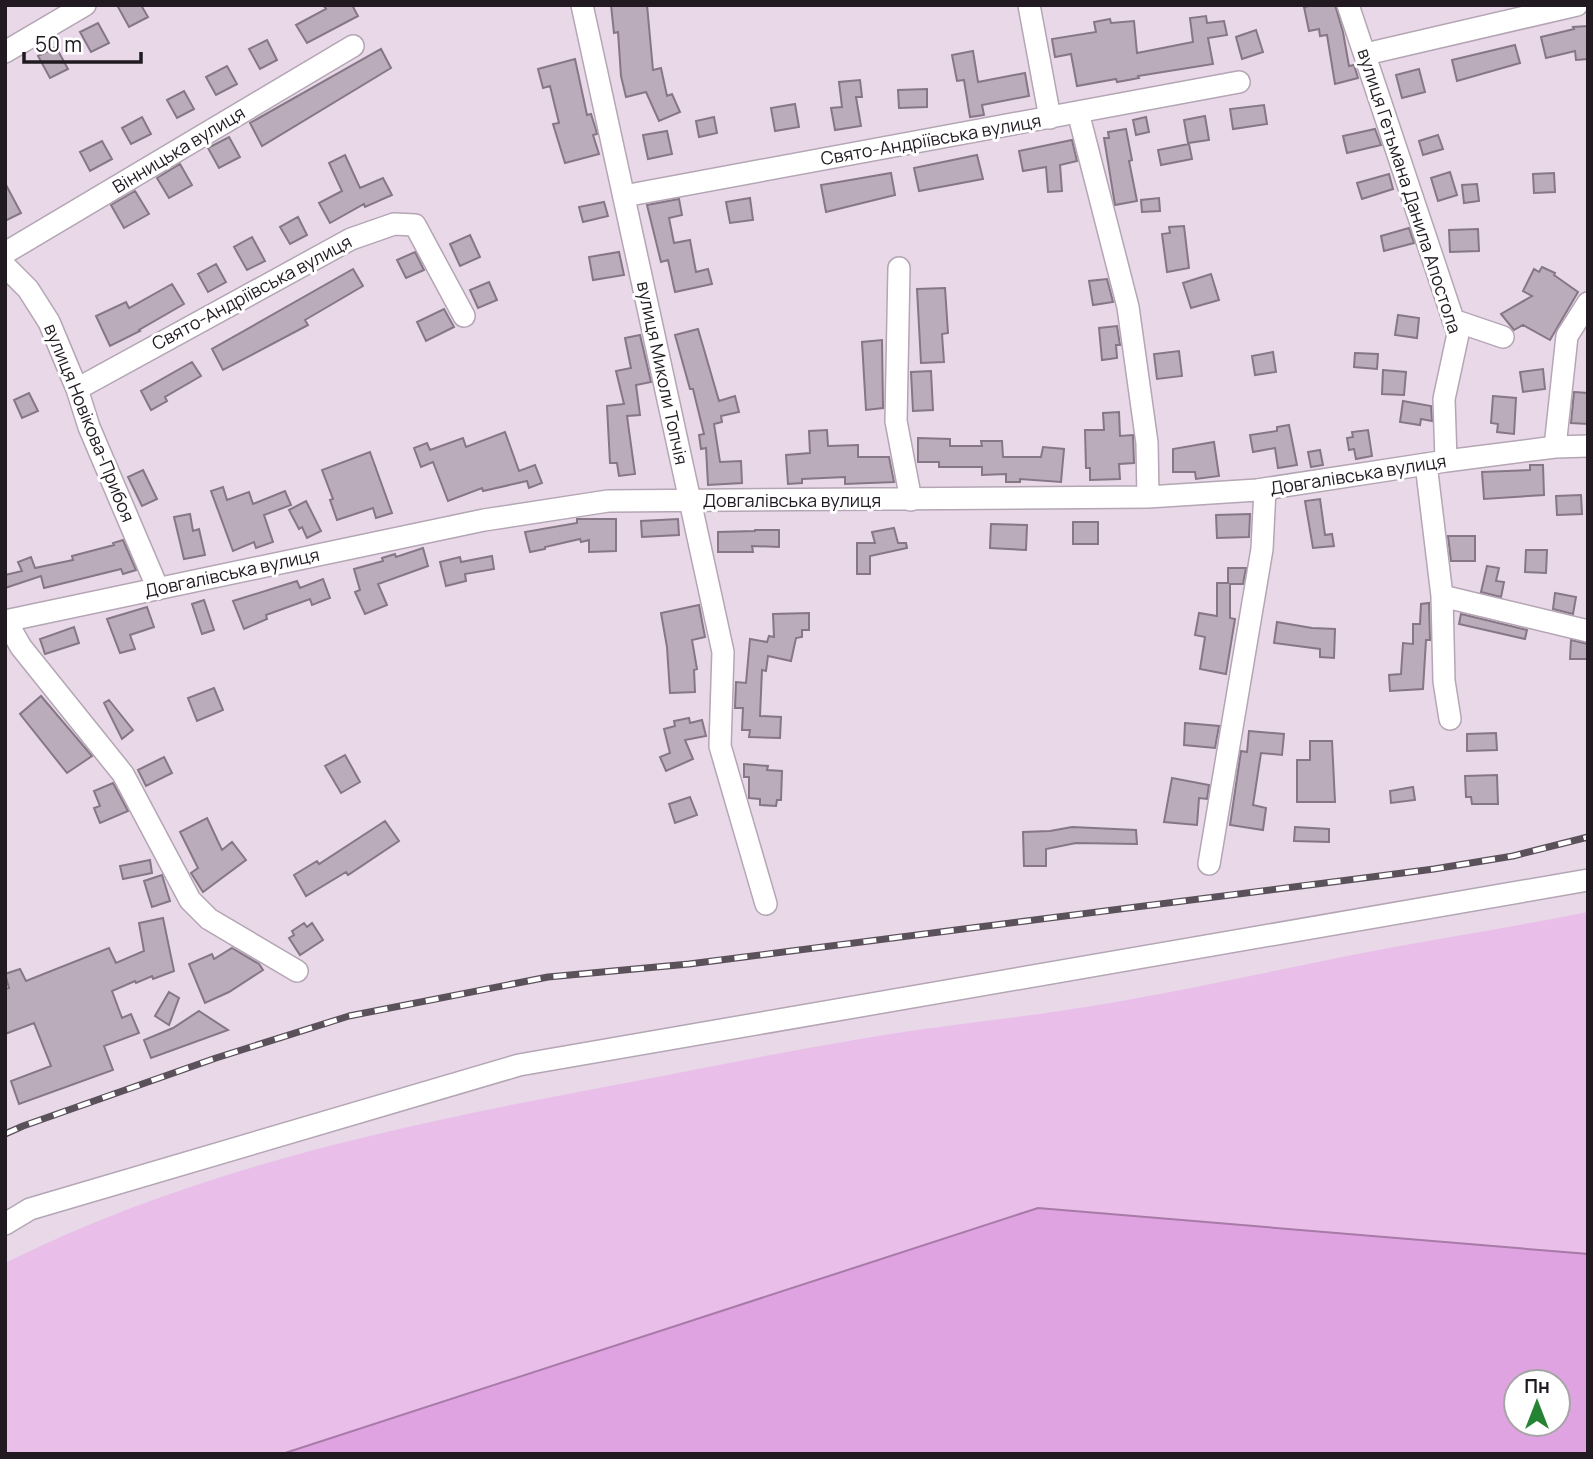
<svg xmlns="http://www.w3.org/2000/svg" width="1593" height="1459" font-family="Manrope,sans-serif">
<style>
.green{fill:#e9bfea}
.water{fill:#e0a3e1;stroke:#a77aa7;stroke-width:2;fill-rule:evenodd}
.building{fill:#bbacbb;stroke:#857785;stroke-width:2}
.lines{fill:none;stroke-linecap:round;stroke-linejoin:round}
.minor-casing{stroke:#b4a6b4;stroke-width:24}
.minor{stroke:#fff;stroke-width:21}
.rail-casing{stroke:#5a515a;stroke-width:7}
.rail{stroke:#fff;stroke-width:4.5;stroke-dasharray:13;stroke-linecap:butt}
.labels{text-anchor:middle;stroke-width:6;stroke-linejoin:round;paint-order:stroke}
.street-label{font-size:18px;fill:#211b21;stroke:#fff}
</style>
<rect width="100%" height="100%" fill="#e8d8e8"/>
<path class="green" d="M1588,912v342l-550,-46 -756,246h-277v-191c186,-93 391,-137 594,-175 91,-17 181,-36 273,-51 64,-11 129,-17 194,-27 94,-14 187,-35 281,-54 80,-16 161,-28 241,-44z"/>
<path class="water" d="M1038,1208l550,46v200h-1306zM1516,1382h42v42h-42z"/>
<path class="building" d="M117,5h24l7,12 -19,10z
M323,5h29l6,11 -51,27 -11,-18 30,-16z
M611,5h36l6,65 8,-2 6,28 5,-2 8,18 -21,9 -13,-29 -20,5 -5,-21 -3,-44 -4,1z
M1314,5h21l8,27 6,34 5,-1 4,13 -23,6 -8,-49 -7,1 -1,-7 -10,2 -5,-24z
M1206,16l1,7 17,-2 3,14 -19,3 5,26 -75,12 1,2 -22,4 -1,-3 -39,7 -6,-32 -16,3 -3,-18 44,-7 -2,-10 16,-3 1,4 23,-2 3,32 56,-11 -3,-24z
M98,23l11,20 -18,9 -11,-20z
M1588,26v33l-12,1 -1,-9 -29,7 -5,-21 33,-8 -1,-2z
M1256,30l7,22 -21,7 -6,-22z
M267,40l10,20 -17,9 -11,-20z
M1515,45l5,18 -63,18 -5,-21z
M56,47l12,22 -18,9 -12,-22z
M381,49l10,19 -129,78 -12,-23z
M973,51l5,31 47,-9 4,23 -47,9 2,10 -14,2 -6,-37 -7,1 -5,-26z
M575,59l12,56 4,-1 5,16 1,4 -4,1 6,19 -34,9 -12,-39 6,-1 -9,-37 -7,2 -5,-19z
M227,66l10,18 -21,11 -10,-18z
M1419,69l6,23 -23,6 -6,-23z
M860,80l2,17h-6l5,29 -26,4 -4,-22 11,-1 -3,-25z
M927,89v18l-28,1 -1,-18z
M184,91l10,18 -17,9 -10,-18z
M795,104l4,23 -24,4 -4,-23z
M1264,105l3,19 -34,5 -3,-20z
M1205,116l4,24 -21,3 -4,-23z
M142,117l9,17 -20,10 -9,-16z
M714,117l3,16 -18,4 -3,-16z
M1146,117l3,15 -13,3 -3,-15z
M1126,129l6,31 -3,1 8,40 -22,4 -11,-67h5l-1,-6z
M1375,129l6,16 -34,8 -4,-17z
M667,131l5,23 -24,5 -5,-24z
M1438,135l5,14 -20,6 -4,-14z
M229,137l11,20 -21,11 -11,-20z
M1072,140l5,21 -17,4 2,26 -14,1 -2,-25 -23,4 -4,-20z
M102,141l10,18 -22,12 -10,-19z
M1189,144l3,15 -31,6 -3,-15z
M345,155l15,33 23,-10 9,17 -27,12 -1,-3 -34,19 -11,-20 23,-12 -13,-28z
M977,155l6,24 -64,12 -5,-23z
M180,164l12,21 -23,13 -12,-20z
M1450,172l7,23 -19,6 -7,-23z
M891,173l4,22 -69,17 -5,-27z
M1554,173l1,19 -21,1 -1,-19z
M1389,174l4,15 -31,10 -5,-16z
M5,183l16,30 -16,8z
M1477,184l2,17 -15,2 -2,-18z
M135,191l14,23 -25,14 -13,-23z
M750,198l3,22 -23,3 -4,-21z
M1159,198l1,13 -18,1 -1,-12z
M679,199l3,16 -13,3 5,25 16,-3 6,32 12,-3 4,15 -37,8 -7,-32 -7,2 -14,-57z
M604,202l4,14 -25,6 -4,-15z
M298,217l9,18 -17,9 -10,-17z
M1184,226l5,42 -22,4 -5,-38 8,-1 -1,-6z
M1409,228l5,15 -30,8 -3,-15z
M1478,229l1,22 -29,1 -1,-22z
M470,235l10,22 -20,9 -10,-22z
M252,237l13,24 -18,9 -13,-23z
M415,252l9,18 -18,8 -9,-18z
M619,252l5,23 -31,5 -4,-23z
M216,264l10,18 -18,10 -10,-18z
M1542,267l13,6 -1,2 24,17 -28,48 -27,-15 -9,5 -13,-16 31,-18 -9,-5 11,-22 5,3z
M353,269l10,17 -58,34 3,5 -85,45 -11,-21z
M1211,274l8,26 -28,8 -8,-25z
M1107,279l6,23 -20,3 -4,-24z
M489,282l8,18 -19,8 -8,-18z
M172,284l12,20 -45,26 1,1 -30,15 -14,-30 30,-14 3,6z
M945,288l3,45 -6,1 2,28 -23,1 -4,-74z
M444,309l10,18 -28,14 -9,-19z
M1398,315l21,3 -2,20 -22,-3z
M1117,326l3,19h-4l1,13 -15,2 -3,-32z
M698,329l21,72 16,-5 4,16 -18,4 1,6 -8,2 6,38 21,-1 1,22 -34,2 -2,-37 -5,1 -2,-14 5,-1 -11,-45h-3l-15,-54z
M640,335l11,47 -15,3 4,30 -13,1 8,58 -16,2 -2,-13h-7l-3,-57 17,-2 -8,-33 15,-3 -6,-30z
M882,340l1,68 -17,2 -4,-68z
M1179,351l3,25 -25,3 -3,-25z
M1273,352l3,20 -21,3 -3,-19z
M1355,353l23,1 -1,15 -23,-2z
M192,362l9,14 -36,21 2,4 -16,9 -10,-19z
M1543,369l2,20 -22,3 -3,-20z
M1383,370l23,2 -2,23 -22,-1z
M931,371l2,39 -20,1 -2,-39z
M1574,392l14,1v31l-17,-1z
M29,393l9,18 -16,7 -8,-18z
M1493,396l23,2 -2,36 -17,-2 1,-8 -7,-1z
M1403,401l28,5 1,15 -11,-2 -1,6 -20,-3z
M1119,412l1,24 13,-1 1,28 -15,1 1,15 -30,1v-12h-4l-1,-38h19l-1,-17z
M1289,425l8,40 -19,3 -3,-20 -22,4 -3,-17 27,-4v-4z
M827,430l1,16 30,-1v12h31l5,25 -49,2v-7l-43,2v4l-14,1 -2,-29 24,-2 -1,-22z
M1368,430l4,26 -16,3 -2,-10 -5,1 -2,-12 6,-1 -1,-5z
M505,432l14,39 16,-6 7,18 -13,5 -2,-7 -44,10 -1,-3 -34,13 -15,-39 -12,5 -7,-19 13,-5 3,7 33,-12 3,9z
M918,438l32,1v7h32l-1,-5h21l1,16h38l2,-10 21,2 -3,33 -41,-3v3h-14v-8l-24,1v-8h-43v-5h-21z
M1214,442l5,34 -23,3 -1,-7h-22v-23z
M1320,450l3,15 -12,2 -3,-15z
M370,452l22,61 -16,5 -3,-10 -36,12 -7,-20 3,-1 -11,-29z
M1530,465h13l1,30 -60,4 -2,-27 48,-2z
M143,470l14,29 -15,7 -14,-29z
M223,487l4,13 22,-8 4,12 32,-13 6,14 -27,10 9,27 -17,6 -2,-6 -21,9 -22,-60z
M1581,495l1,19 -25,1 -1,-19z
M1320,499l5,36 7,-1 2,12 -21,2 -8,-47z
M306,501l15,30 -14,7 -5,-11 -3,2 -10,-19z
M190,514l3,17 6,-2 6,26 -21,4 -10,-42z
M1250,514l-1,23 -32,1 -1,-23z
M577,519h39v32l-27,1v-12l-8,2 -1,-3 -35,8v2l-15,3 -5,-20 52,-9z
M678,519l1,16 -37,2 -1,-16z
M1073,522h25v22h-25z
M991,524l36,1 -1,25 -36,-2z
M894,528l4,15h8l1,5 -37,8v18h-13v-31h18l-3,-11z
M755,530h24v17l-27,-1 1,6h-35v-20l37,-1z
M1448,536h27v25h-24z
M123,540l13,30 -13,4 -2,-5 -77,19 -3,-12 -36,12v-13l17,-4 -4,-9 13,-5 4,11 38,-8 -1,-4 42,-11 -1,-2z
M423,548l5,18 -50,18 9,21 -22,9 -10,-22 5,-2 -6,-21 29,-8 -1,-3 13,-4 1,3z
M1526,550h21l-1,23 -21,-1z
M492,556l2,13 -29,5 1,7 -20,5 -6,-24 20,-5 1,5z
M1487,566l12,2 -3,13 8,1 -3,15 -20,-5z
M1228,568h18l-3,16h-13v34l5,1 -9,55 -26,-5 5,-32 -10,-2 4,-22 18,3v-33h11z
M323,579l7,19 -18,7 -2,-6 -44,16 1,4 -23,10 -11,-28 64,-20 3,7z
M1555,593l21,4 -3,17 -20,-5z
M204,600l10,30 -12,4 -10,-30z
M1429,603l1,37h-4l-3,49 -33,2 -1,-16 12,-1 2,-31 10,1v-20h7l1,-20z
M699,605l6,32 -13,3 5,29 -3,1 1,22 -25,1 -3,-46 -6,-34z
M147,607l7,20 -24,8 5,14 -15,4 -13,-34z
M809,613v17h-7v7l-6,1 -5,23 -23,-5 -2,15 -4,-1 -2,46 21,1 -1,21 -31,-1 1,-7h-8l1,-22h-8l1,-26 10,1 4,-44 17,3 2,-6 5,1 -1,-23z
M1461,614l66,16 -2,9 -66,-15z
M1277,622l35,6 23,1 -1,29 -14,-1v-8l-46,-6z
M74,627l5,16 -34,11 -5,-15z
M1571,640l17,4v15h-18z
M214,688l9,22 -26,11 -9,-23z
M41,696l51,60 -25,17 -47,-59z
M109,700l24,30 -11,9 -18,-36z
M689,718l1,5 12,-3 4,16 -21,4 8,19 -27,12 -6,-14 10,-4 -6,-24 11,-3 -1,-5z
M1185,723l34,3 -4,22 -31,-3z
M1249,731l35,3 -2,21 -21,-2 -8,52 13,3 -3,22 -33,-5 11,-74 6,1z
M1496,733l1,17 -30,1v-17z
M1310,741h22l3,61h-38v-42h13z
M345,755l15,27 -19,11 -16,-27z
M164,757l8,16 -26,13 -8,-16z
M744,764l24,2 -1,4 15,1 -1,29h-4l-1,6 -16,-1v-6l-11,-1v-21h-5z
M1497,775l1,29h-26l-1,-7h-5l-1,-21z
M1172,778l37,7 -2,14 -8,-1 -2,27 -33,-3z
M113,783l15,28 -28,12 -6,-15 6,-2 -6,-15z
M1413,787l2,13 -24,3 -1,-12z
M690,797l7,18 -22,8 -6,-19z
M207,818l15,32 10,-8 14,18 -43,32 -12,-19 7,-5 -18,-36z
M385,821l14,20 -51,34 -2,-3 -40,24 -12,-21 23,-14 2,3z
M1072,827l64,3 1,14 -61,-1 -30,6v17h-22l-1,-34 27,-1z
M1295,827l34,2v13l-35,-1z
M150,860l2,13 -29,6 -3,-13z
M162,875l8,26 -18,6 -8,-26z
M163,918l11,53 -21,8 -1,-3 -16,7 -1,-2 -23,10 10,27 9,-4 8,19 -35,13 9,24 -94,34 -8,-23 40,-15 -17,-43 -29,11v-45l4,-1 -4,-14 15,-5 6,12 83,-33 7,15 28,-12 -5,-28z
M304,923l3,4 5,-4 11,17 -23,15 -11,-17 5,-3 -2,-4z
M232,948l27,16 4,6 -34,22 -24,11 -16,-39 23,-10 2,5z
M169,992l10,6 -10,27 -14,-9z
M199,1011l29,19 -77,28 -7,-18 29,-12z"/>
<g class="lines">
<g class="minor-casing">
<path id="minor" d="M582,5l141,647 -3,94 46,158
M1029,5l21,113
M1348,5l110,329 -14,65 2,62
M5,52l80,-47
M1366,54l211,-49
M1078,112l50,195 19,136 1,54
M624,196l615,-114
M5,253l348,-207
M5,266l23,23 21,33 28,67 12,38 69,162
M899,268l-3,153 15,79
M1453,320l50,17
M77,389l274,-150 43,-15 21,1 49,91
M1555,447l12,-111 21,-33
M1426,464l16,132 2,85 6,38
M1442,596l146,35
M5,621l479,-101 124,-19 540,-4 109,-7 189,-29 109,-14 33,-1
M6,621l15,26 102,127 67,126 19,19 88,52
M1209,864l53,-315 3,-60
M5,1224l25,-15 489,-144 1069,-185"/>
</g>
<use href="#minor" class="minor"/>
<g class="rail-casing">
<path id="rail" d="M5,1134l18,-8 193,-68 133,-42 199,-39 141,-13 745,-95 79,-13 75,-19"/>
</g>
<use href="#rail" class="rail"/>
</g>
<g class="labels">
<g class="street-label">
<text transform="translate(931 140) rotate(-10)" y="6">Свято-Андріївська вулиця</text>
<text transform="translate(179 150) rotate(-31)" y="6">Вінницька вулиця</text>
<text transform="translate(1409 191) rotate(72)" y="6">вулиця Гетьмана Данила Апостола</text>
<text transform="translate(252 293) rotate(-28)" y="6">Свято-Андріївська вулиця</text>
<text transform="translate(662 373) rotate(78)" y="6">вулиця Миколи Топчія</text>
<text transform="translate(89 423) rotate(68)" y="6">вулиця Новікова-Прибоя</text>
<text transform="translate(1358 475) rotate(-9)" y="6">Довгалівська вулиця</text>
<text x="792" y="507">Довгалівська вулиця</text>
<text transform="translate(232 573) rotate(-12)" y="6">Довгалівська вулиця</text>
</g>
</g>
<rect width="1593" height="1459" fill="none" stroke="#211b21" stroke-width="14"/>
<g transform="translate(1537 1403)"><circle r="33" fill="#ffffff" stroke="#a6a4a6" stroke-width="2"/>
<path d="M0-5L12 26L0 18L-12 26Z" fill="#258334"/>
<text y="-10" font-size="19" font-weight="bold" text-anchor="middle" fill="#211b21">Пн</text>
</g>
<path d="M24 52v10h117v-10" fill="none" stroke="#211b21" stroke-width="3.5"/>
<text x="35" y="52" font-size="21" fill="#211b21" stroke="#ffffff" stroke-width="5" paint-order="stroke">50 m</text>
</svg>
